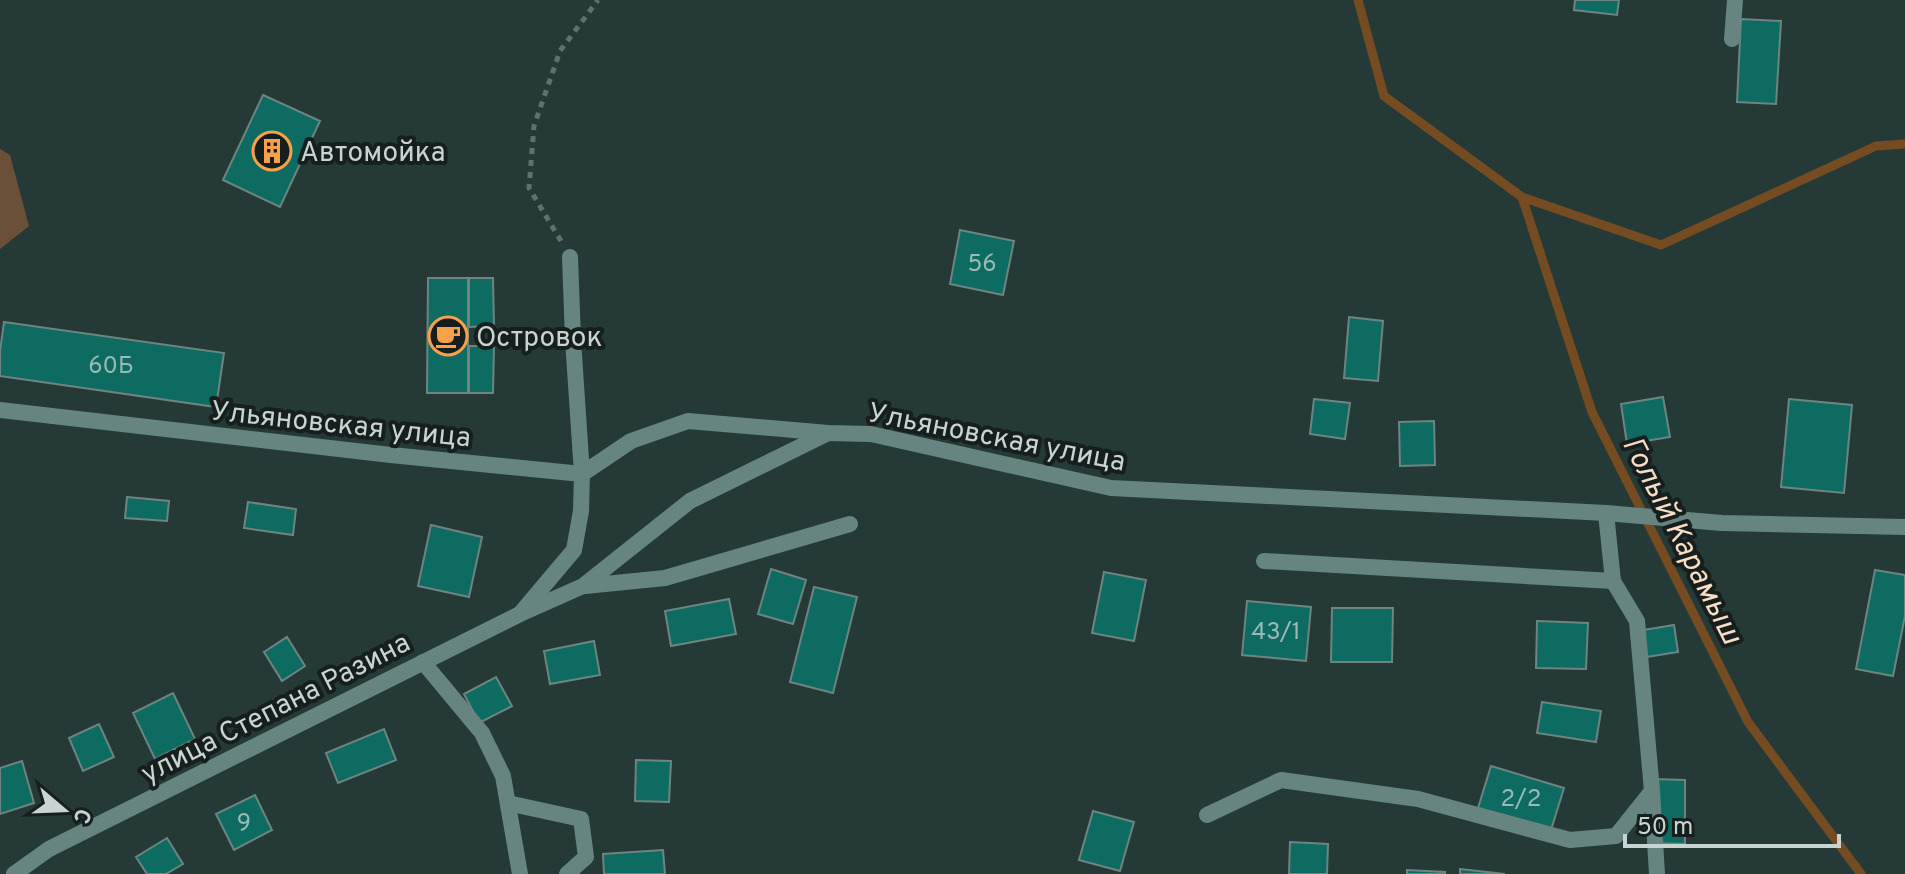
<svg xmlns="http://www.w3.org/2000/svg" width="1905" height="874" font-family="Overpass,sans-serif">
<style>
.green{fill:#6a5037}
.lines{fill:none;stroke-linecap:round;stroke-linejoin:round}
.stream{stroke:#754b21;stroke-width:9}
.building{fill:#0d6b62;stroke:#6d8480;stroke-width:2}
.path{stroke:#5f716f;stroke-width:5;stroke-dasharray:6 6;stroke-linecap:butt}
.service{stroke:#668580;stroke-width:16}
.minor{stroke:#668580;stroke-width:16}
.tertiary{stroke:#668580;stroke-width:16}
.labels{text-anchor:middle;stroke-width:8;stroke-linejoin:round;paint-order:stroke}
.number-label{font-size:24px;fill:#99bab6}
.poi-label{font-size:28px;fill:#c8d4d2;stroke:#161f1e;text-anchor:start}
.street-label{font-size:28px;fill:#c8d4d2;stroke:#161f1e}
.water-label{font-size:30px;font-style:italic;fill:#f9ddc5;stroke:#161f1e}
</style>
<rect width="100%" height="100%" fill="#253a37"/>
<path class="green" d="M0,149l10,6 19,71 -29,23z"/>
<g class="lines">
<path class="stream" d="M1358,0l26,96 138,101 139,48 215,-99 29,-2
M1522,197l70,215 156,310 113,152"/>
</g>
<path class="building" d="M1575,0h44l-2,15 -43,-5z
M1741,19l40,2 -5,83 -39,-2z
M263,95l57,26 -40,86 -57,-27z
M960,230l54,11 -11,54 -53,-11z
M428,278h40v115h-41z
M469,278h24l1,48 -25,1z
M1349,317l34,4 -5,60 -34,-3z
M4,322l220,31 -8,54 -216,-31v-25z
M469,346h25l-1,47h-24z
M1663,397l7,40 -43,7 -6,-40z
M1314,399l36,4 -5,36 -35,-5z
M1789,399l63,6 -8,88 -63,-6z
M1434,421l1,44 -35,1 -1,-44z
M127,497l42,4 -2,20 -42,-3z
M248,502l48,7 -3,26 -49,-7z
M431,525l51,12 -13,60 -51,-11z
M771,569l35,11 -13,44 -35,-10z
M1875,570l30,5v41l-12,60 -37,-7z
M1104,572l42,8 -12,61 -42,-8z
M814,587l43,10 -24,96 -43,-11z
M729,599l7,35 -65,12 -6,-35z
M1247,601l64,6 -5,54 -64,-6z
M1332,608h61l-1,54h-61z
M1537,621l51,2 -2,46 -50,-1z
M1674,625l4,27 -44,7 -3,-27z
M287,637l18,29 -23,15 -18,-29z
M594,641l6,34 -50,9 -6,-33z
M496,677l16,29 -33,17 -15,-29z
M173,693l22,46 -40,20 -22,-46z
M1542,702l59,9 -5,31 -59,-9z
M99,724l15,33 -31,14 -14,-33z
M384,729l12,31 -58,23 -12,-30z
M636,760l35,1 -2,41 -34,-1z
M22,761l12,42 -34,11v-46z
M1491,766l73,22 -13,42 -73,-22z
M1652,779l33,1v64l-34,-1z
M255,795l17,35 -38,20 -18,-36z
M1093,811l41,11 -14,49 -41,-11z
M167,838l16,26 -17,10h-19l-11,-17z
M1290,842l38,2 -1,30h-38z
M663,850l2,24h-61l-1,-20z
M1460,869l45,5h-45z
M1407,870l38,2v2h-38z"/>
<g class="lines">
<path class="path" d="M561,241l-32,-53 5,-62 26,-75 38,-51"/>
<path class="service" d="M1732,39l3,-39
M570,257l3,83 9,134
M1264,561l349,20
M585,586l80,-8 185,-54
M520,614l63,-28 107,-85 138,-68
M423,662l59,71 21,43 17,98
M508,803l73,16 5,38 -19,17
M1207,815l74,-35 137,19 152,41 46,-4 36,-45"/>
<path class="minor" d="M1606,513l7,68 24,40 15,170 5,83"/>
<path class="tertiary" d="M0,410l391,45 191,19 49,-33 57,-20 140,12 43,1 240,54 495,25 116,10 183,4
M14,874l35,-25 471,-235 54,-64 7,-39 1,-37"/>
</g>
<defs>
<g id="building-ring" transform="scale(2)"><circle r="9.5" fill="#161f1e" stroke="#f7a148" stroke-width="1.5"/><path d="M-4-6H4V6H1V3H-1V6H-4ZM-2.5-4.3h1.7v1.8h-1.7ZM.8-4.3h1.7v1.8H.8ZM-2.5-1h1.7V.8h-1.7ZM.8-1h1.7V.8H.8Z" fill="#f7a148"/></g>
<g id="cafe-ring" transform="scale(2)"><circle r="9.5" fill="#161f1e" stroke="#f7a148" stroke-width="1.5"/><path d="M-5.5-4.5H6V0H3Q3 3.5 0 3.5H-2.5Q-5.5 3.5-5.5 0ZM3-3.2v2h1.7v-2ZM-6 4.5H4V6H-6Z" fill="#f7a148"/></g>
</defs>
<g fill-rule="evenodd">
<use href="#building-ring" x="272" y="151"/>
<use href="#cafe-ring" x="448" y="336"/>
</g>
<g class="labels">
<g class="number-label">
<text x="982" y="271">56</text>
<text x="111" y="373">60Б</text>
<text x="1276" y="639">43/1</text>
<text x="1521" y="806">2/2</text>
<text x="244" y="830">9</text>
</g>
<g class="poi-label">
<text x="300" y="161">Автомойка</text>
<text x="476" y="346">Островок</text>
</g>
<g class="street-label">
<text transform="translate(341 423) rotate(6)" y="10">Ульяновская улица</text>
<text transform="translate(997 436) rotate(11)" y="10">Ульяновская улица</text>
<text transform="translate(275 707) rotate(-27)" y="10">улица Степана Разина</text>
</g>
<g class="water-label">
<text transform="translate(1683 540) rotate(63)" y="10">Голый Карамыш</text>
</g>
</g>
<g transform="translate(64 810) rotate(109)" stroke="#161f1e" stroke-width="6" paint-order="stroke">
<path d="M0-6L14 30L0 20L-14 30Z" fill="#c8d4d2"/>
<text y="-12" font-size="22" font-weight="bold" text-anchor="middle" fill="#c8d4d2">С</text>
</g>
<path d="M1625 834v12h214v-12" fill="none" stroke="#c8d4d2" stroke-width="4"/>
<text x="1637" y="834" font-size="24" fill="#c8d4d2" stroke="#161f1e" stroke-width="6" paint-order="stroke">50 m</text>
</svg>
